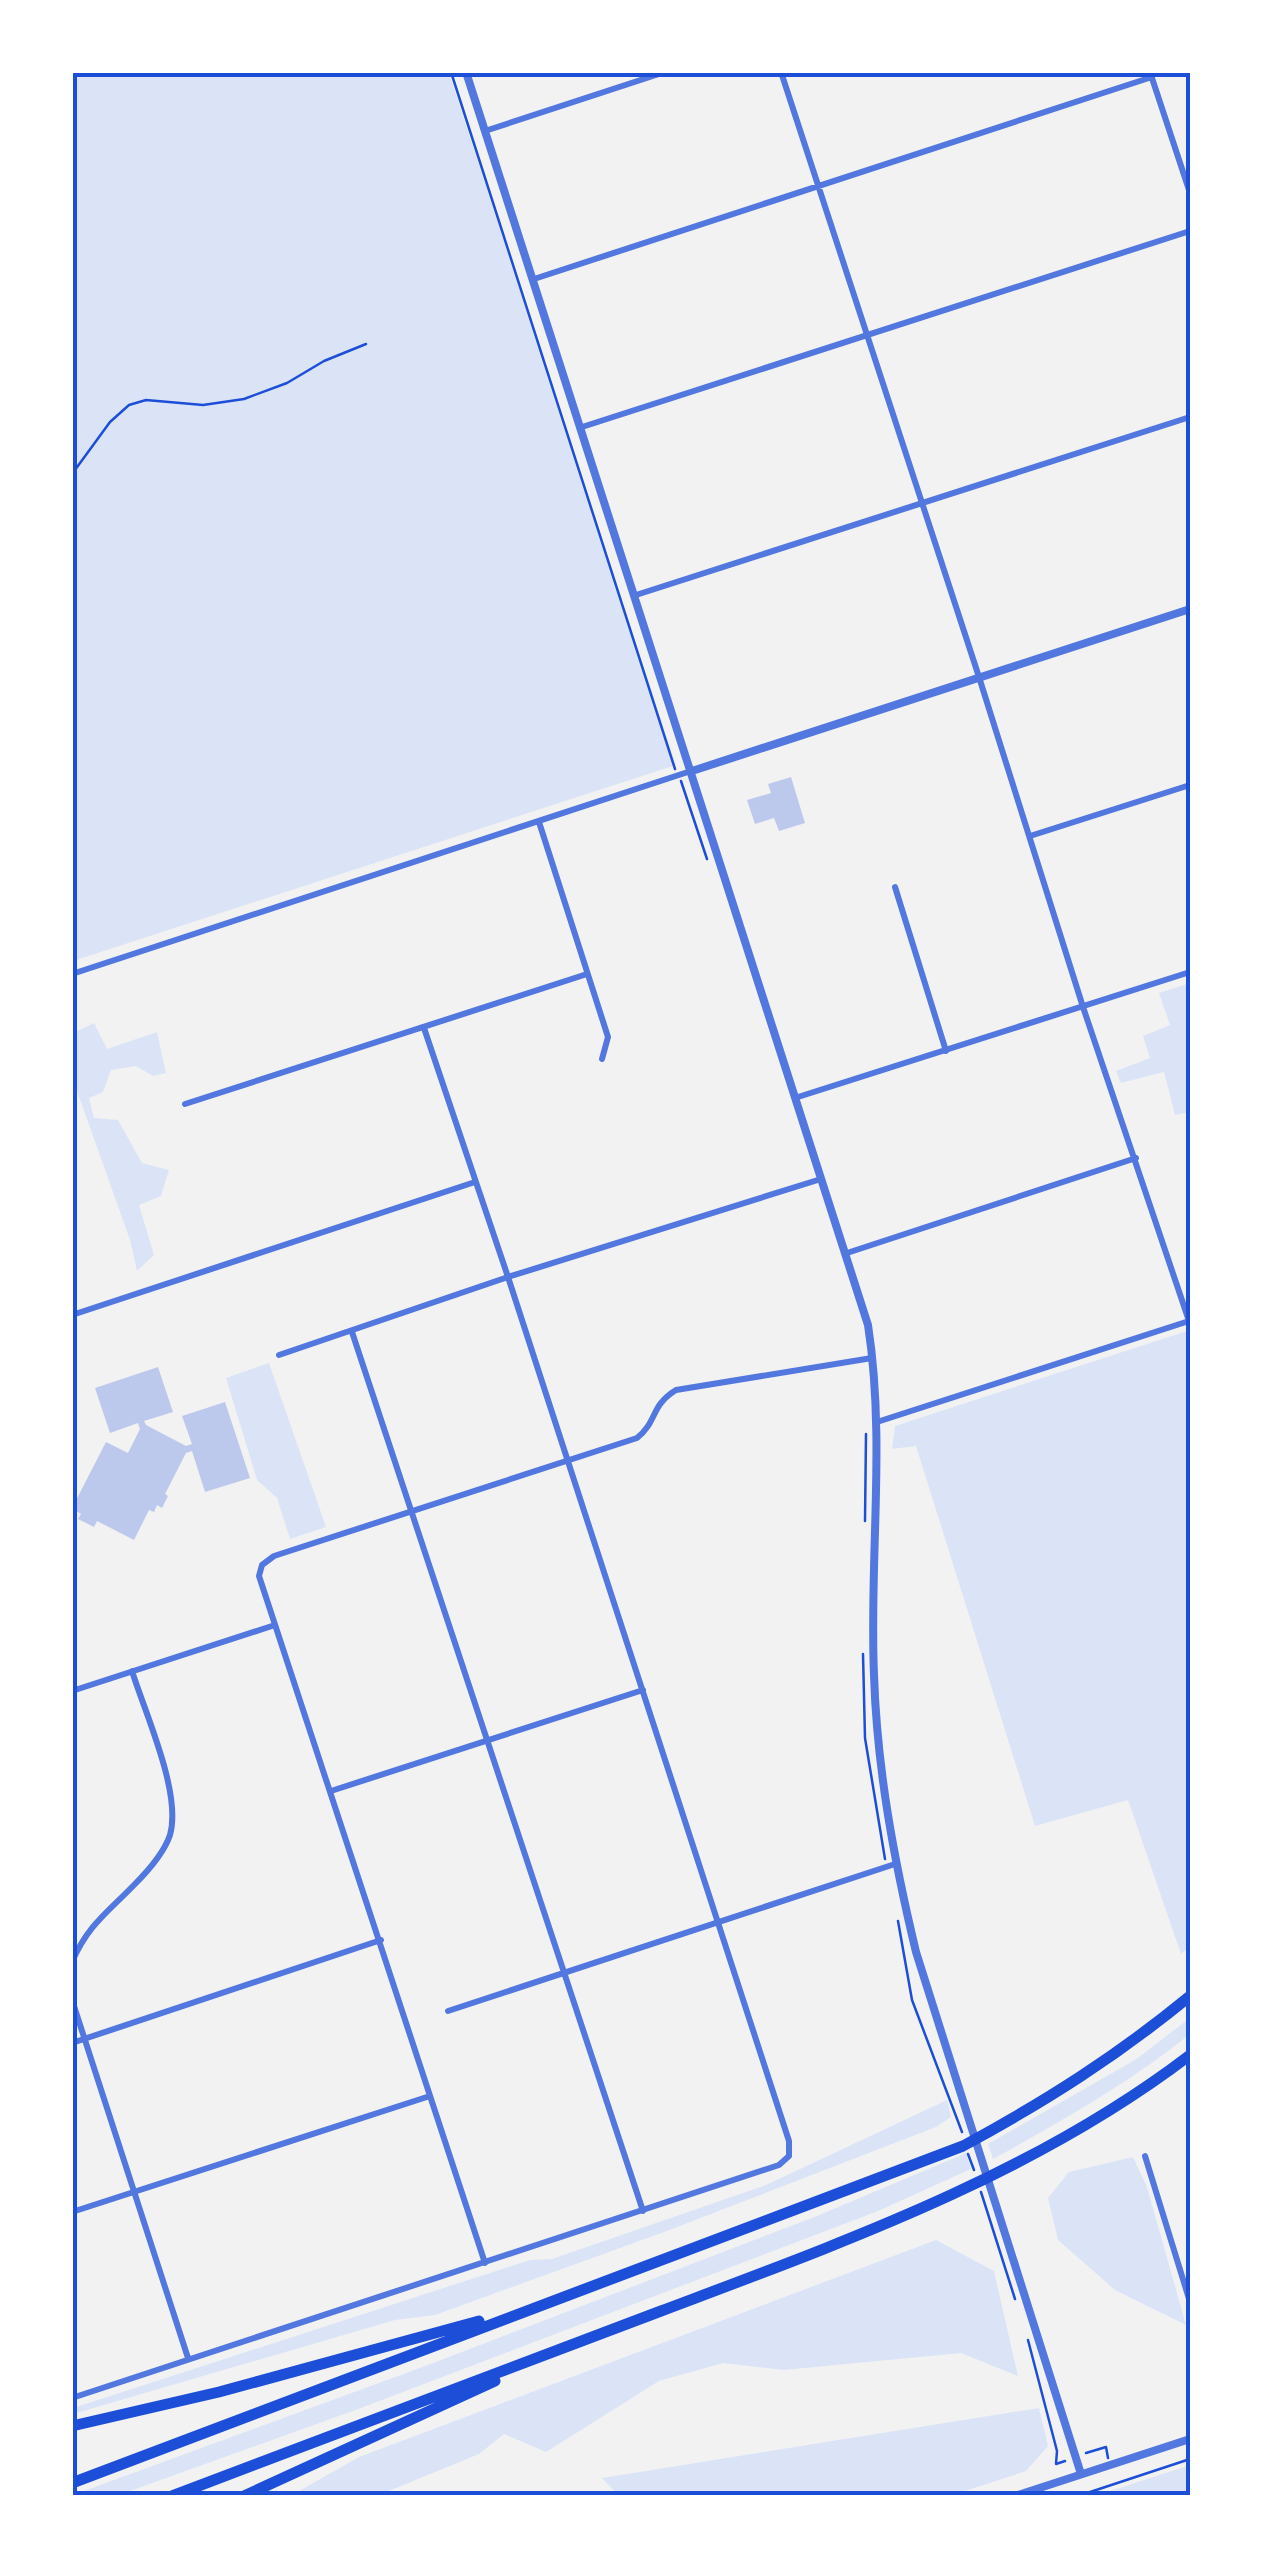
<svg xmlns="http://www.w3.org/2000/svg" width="1263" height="2568" font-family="Lato,sans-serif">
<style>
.green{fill:#dbe4f7}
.building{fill:#bdc9ec}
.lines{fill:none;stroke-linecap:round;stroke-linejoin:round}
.path{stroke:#1d4ed8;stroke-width:2.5}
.minor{stroke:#5277de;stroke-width:6}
.tertiary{stroke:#5277de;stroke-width:8}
.motorway{stroke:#1d4ed8;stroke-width:11}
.neatline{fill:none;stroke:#1d4ed8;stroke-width:4}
</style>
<rect width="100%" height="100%" fill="#f2f2f2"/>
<path class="green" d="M73,73h376l227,692 -603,196z
M1190,983v129l-15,3 -11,-43 -43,11 -5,-12 34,-13 -7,-22 27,-11 -11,-32z
M94,1023l13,26 50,-17 9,41 -13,3 -17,-10 -25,4 -8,22 -14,6 5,20 24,2 24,43 27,7 -8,26 -22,9 15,50 -17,16 -7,-31 -57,-160v-47z
M1190,1330v616l-9,8 -53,-154 -93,26 -119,-380 -24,3 3,-23z
M269,1363l57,164 -36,12 -13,-41 -20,-18 -31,-102z
M1190,2018v16c-61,49 -128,87 -197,125l-5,-15 147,-84z
M947,2100l4,17 -15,10 -269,104 -232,84 -40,5 -322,94v-6l457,-148 22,-1 214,-74z
M966,2153l5,16 -93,42 -517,197 -242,87h-46l355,-130 389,-149z
M1133,2157l14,30 39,138 -71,-35 -57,-50 -10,-42 21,-26z
M936,2240l58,31 24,105 -57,-23 -177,17 -61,-7 -64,18 -113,71 -42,-18 -25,20 -100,41h-87l67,-38z
M1039,2408l9,38 -22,25 -73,24h-335l-16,-17z
M1190,2465v30h-92z"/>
<path class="building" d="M791,777l14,46 -26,8 -5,-13 -19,6 -8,-24 24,-7 -3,-9z
M158,1367l15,45 -29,9 2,4 40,21 6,-2 -10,-28 43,-14 25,76 -45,14 -13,-41 -6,2 -21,41 3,2 -6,12 -5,-3 -3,7 -5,-2 -15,30 -37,-19 -3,6 -16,-8 3,-5 -9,-6 34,-66 22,11 12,-24 -2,-6 -28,10 -15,-45z"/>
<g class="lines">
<path class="path" d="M451,72l224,697
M72,474l38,-52 19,-17 17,-5 57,5 41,-6 43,-16 37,-22 42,-17
M681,781l26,78
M865,1521l1,-87
M863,1654l2,84 20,121
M898,1921l14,79 50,132
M968,2154l6,16
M981,2192l34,107
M1028,2340l29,111 -1,13 9,-3
M1086,2453l20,-6 2,11
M1078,2496l112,-37"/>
<path class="minor" d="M781,72l198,605 104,330 106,314
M1150,72l40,121
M485,131l180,-59
M534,279l618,-202
M582,427l608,-196
M636,595l554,-178
M539,822l69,215 -6,22
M1030,836l160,-51
M895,887l51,164
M72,974l619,-203
M798,1097l392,-125
M185,1104l402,-130
M847,1253l289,-95
M72,1315l403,-133
M352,1332l291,879
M279,1355l229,-78 313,-98
M877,1422l312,-101
M72,1691l203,-66
M331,1791l312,-101
M72,1962c16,-37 35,-49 62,-77 13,-13 30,-32 36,-50 12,-42 -25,-122 -38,-164
M72,2000l116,358
M448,2011l447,-147
M72,2043l309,-103
M1145,2156l45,146
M72,2212l358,-116
M485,2263l-226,-687 3,-11 12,-9 363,-118c21,-17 13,-32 39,-48l196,-32
M72,2398l707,-233 10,-9v-15l-281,-864 -84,-249"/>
<path class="tertiary" d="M466,72l402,1253c18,116 1,233 6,350 3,94 20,185 42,277l165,522
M692,771l498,-162
M1015,2496l175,-57"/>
<path class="motorway" d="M72,2426l147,-34 260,-71
M72,2483l891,-337c83,-45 154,-90 227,-150
M172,2496c163,-62 326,-124 489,-185 183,-69 372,-136 529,-256
M244,2496l251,-115"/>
</g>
<rect width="1263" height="2568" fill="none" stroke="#ffffff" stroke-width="150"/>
<rect x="75" y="75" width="1113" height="2418" class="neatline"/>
</svg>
